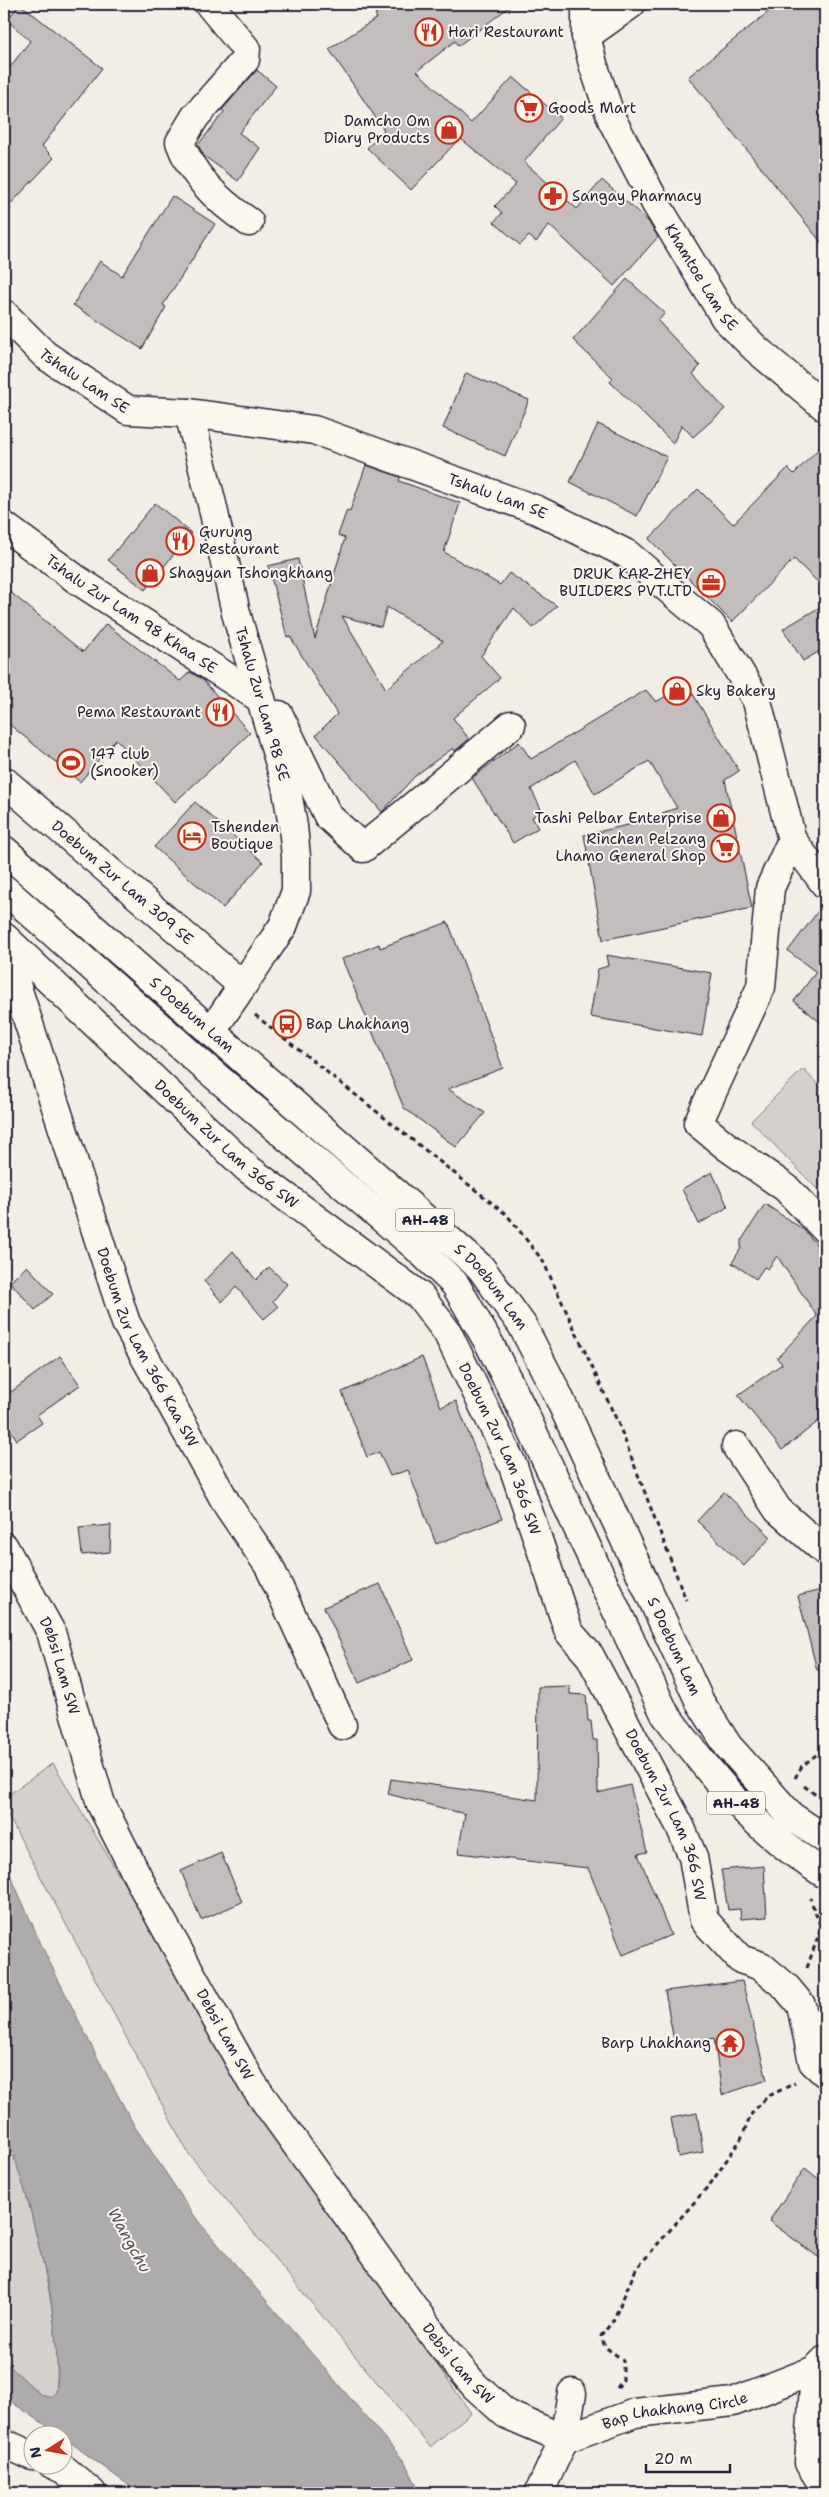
<svg xmlns="http://www.w3.org/2000/svg" width="829" height="2497" font-family="'Shantell Sans',sans-serif">
<style>
.green{fill:#d4d1cc;stroke:#7b7a84}
.water{fill:#aeabad;stroke:#76747f}
.building{fill:#c2bebe;stroke:#22223b;fill-rule:evenodd}
.lines{fill:none;stroke-linecap:round;stroke-linejoin:round}
.minor-casing{stroke:#22223b;stroke-width:31}
.major-casing{stroke:#22223b;stroke-width:31}
.highway-casing{stroke:#22223b;stroke-width:31}
.path{stroke:#22223b;stroke-width:3;stroke-dasharray:5 4;stroke-linecap:butt}
.minor{stroke:#fbf7ec;stroke-width:28}
.major{stroke:#fbf7ec;stroke-width:28}
.highway{stroke:#fbf7ec;stroke-width:28}
.highway-bridge-casing{stroke:#22223b;stroke-width:31;stroke-linecap:butt}
.path-bridge{stroke:#22223b;stroke-width:3;stroke-dasharray:5 4;stroke-linecap:butt}
.highway-bridge{stroke:#fbf7ec;stroke-width:28}
.labels{text-anchor:middle;stroke-width:4;stroke-linejoin:round;paint-order:stroke}
.shield{fill:#fbf7ec;stroke:#636270;stroke-width:1}
.shield-label{font-size:14px;font-weight:bold;fill:#22223b}
.poi-label{font-size:15px;fill:#22223b;stroke:#fbf7ec;text-anchor:start}
.street-label{font-size:15px;fill:#22223b;stroke:#fbf7ec}
.water-label{font-size:16px;font-style:italic;fill:#535263;stroke:#fbf7ec}
</style>
<rect width="100%" height="100%" fill="#f2eee5"/>
<filter id="ink" filterUnits="userSpaceOnUse"><feTurbulence type="fractalNoise" baseFrequency=".02" numOctaves="2"/><feDisplacementMap in="SourceGraphic" scale="10" xChannelSelector="R" yChannelSelector="G"/><feConvolveMatrix kernelMatrix="1 2 1 2 8 2 1 2 1" color-interpolation-filters="sRGB"/></filter>
<g filter="url(#ink)">
<path class="green" d="M803,1069l22,23v100l-2,3 -72,-74z
M53,1763l203,345 215,305 -41,34 -242,-294 -184,-345v-10z
M4,2125c14,37 24,75 33,113 12,50 24,102 19,154l-5,5 -9,-1 -38,-35z"/>
<path class="water" d="M4,1861l42,94 50,100 39,72 63,94 206,240 17,32h-282l-76,-56 -1,-3h-3l-55,-37v-36l38,35 9,1 5,-5 2,-17 -3,-44 -5,-38 -21,-89 -25,-79z"/>
<path class="building" d="M20,4l82,64 -60,78 12,12 -50,53v-136l26,-34 -23,-21z
M390,4h123l-55,42 -3,-5 -38,30 54,52 42,-46 48,41 -37,44 53,47 25,-29 46,41 10,16 -44,49 -65,-61 -13,17 -7,-6 -9,9 -26,-23 8,-9 -7,-7 21,-22 -56,-46 -49,52 -44,-42 17,-18 -55,-81 48,-31 -2,-4z
M778,4h47v243l-137,-170z
M257,70l19,16 -37,47 21,15 -22,33 -34,-25 -6,-11 26,-33 -2,-2z
M172,196l43,28 -52,81 3,2 -24,42 -69,-44 27,-44 22,15z
M627,279l38,34 -7,8 42,45 -7,8 32,35 -32,28 -11,-12 -9,18 -63,-61 3,-4 -40,-38z
M466,373l63,27 -24,56 -62,-28z
M598,424l69,33 -30,59 -67,-34z
M825,442v147l-31,-30 -62,63 -83,-83 49,-50 35,35 55,-56 6,6z
M366,465l34,12 -1,4 61,22 -16,49 56,33 9,-12 48,33 -24,22 -19,-20 -33,48 19,22 -47,40 16,21 -14,12 -2,-3 -37,27 -34,37 -66,-77 21,-21 -47,-78 -3,1 -19,-71 30,-7 17,80 30,-101 -7,-3 9,-25 3,1zM387,607l56,34 -57,48 -44,-73 39,11z
M155,503l36,30 -46,57 -37,-30z
M4,587l79,65 23,-28 74,57 10,-9 12,7 48,54 -75,69 -59,-63 -36,43 -76,-62z
M825,604v44l-22,13 -20,-32z
M687,684l52,87 -14,9 27,128 -149,32 -19,-105 79,-18 -1,-4 15,-5 -28,-47 -54,33 -20,-34 -44,29 11,22 -10,6 6,11 -25,15 -41,-65 47,-36 12,17 115,-69 10,12z
M195,802l68,60 -40,46 -69,-61z
M825,902v124l-31,-25 22,-29 -28,-21z
M448,922l55,146 -55,21 37,24 -29,34 -52,-39 -62,-149 37,-15 1,4z
M606,955l106,18 -10,63 -112,-19 8,-48 10,-3z
M712,1172l16,35 -29,17 -17,-35z
M765,1204l39,26 21,25v161l-43,34 -44,-55 44,-31 -5,-6 40,-42 -40,-60 -9,13 -4,-2 -8,12 -24,-16 9,-15v-7z
M233,1251l23,29 13,-13 18,17 -14,17 5,6 -14,12 -28,-32 -14,15 -18,-21z
M27,1266l26,28 -18,16 -25,-28z
M60,1356l20,29 -43,30 5,8 -25,17 -13,-20v-23z
M422,1357l19,50 15,-6 46,118 -66,25 -28,-74 -18,6 -11,-24 -12,5 -25,-65z
M724,1492l47,45 -27,29 -47,-45z
M111,1525l-1,27 -28,3 -3,-27z
M380,1584l33,76 -54,23 -35,-76z
M825,1589v80l-8,1 -19,-74z
M570,1686v8l16,1 2,26h3l2,19h4l1,53 32,-8 17,67 -9,2 33,81 -48,20 -35,-87 -130,-15 7,-39 -77,-20 3,-15 146,21 1,-113z
M221,1853l21,49 -41,18 -20,-49z
M764,1866l3,51 -26,2 -1,-10 -12,1 -7,-40z
M742,1981l25,99 -45,15 -8,-57 -39,9 -10,-56z
M697,2113l6,39 -25,5 -7,-39z
M805,2168l20,16v78l-56,-41z"/>
<g class="lines">
<g class="minor-casing">
<g id="minor">
<path d="M209,4l37,45 -1,11 -50,57 -15,25c12,35 39,60 69,80"/>
<path d="M586,36l45,-32"/>
<path id="s1" d="M4,314l41,41 83,55 61,3 125,17 223,80 90,44 84,71 46,76 35,139 33,44"/>
<path id="s2" d="M189,413l23,91 24,109 50,172 7,41 3,31v34l-13,35 -72,106"/>
<path id="s3" d="M4,526l72,53 185,120"/>
<path d="M279,715l49,101 35,32 148,-123"/>
<path id="s4" d="M4,781l238,204"/>
<path d="M792,840l-22,48 -9,99 -63,136 28,23 60,42 39,41"/>
<path id="s5" d="M4,937l243,231 173,128 27,36 66,134 56,166 21,24 90,170 13,31 11,63 36,39 21,7 25,21 15,18 12,57 12,11"/>
<path id="s6" d="M4,947l122,376 102,183 41,60 73,159"/>
<path d="M736,1446l42,64 47,41"/>
<path id="s7" d="M4,1547l47,85 50,172 43,85 108,194 187,260 36,43 31,28 58,25 -25,54"/>
<path d="M815,2370l-6,93 16,25"/>
<path id="s8" d="M572,2393l-8,46 71,-26 98,-11 82,-32 10,-10"/>
<path d="M4,2443l28,13"/>
<path d="M52,2464l13,6 27,23"/>
</g>
</g>
<g class="major-casing">
<g id="major">
<path id="s9" d="M586,4v32l7,28 19,56 44,84 69,114 31,31 69,58"/>
</g>
</g>
<g class="highway-casing">
<g id="highway">
<path id="s10" d="M4,850l477,418 41,57 34,66 144,311"/>
<path d="M4,889l202,179 209,178 40,38 35,61 33,66 142,303"/>
</g>
</g>
<path class="path" d="M255,1015l252,200 36,46 76,164 67,175
M795,1778l7,-12 23,-18
M807,1968l14,-40 -11,-30
M617,2388l6,-8v-20l-18,-13 -4,-11 12,-15 23,-52 75,-86 30,-44 11,-26 15,-16 28,-14"/>
<use href="#minor" class="minor"/>
<use href="#major" class="major"/>
<use href="#highway" class="highway"/>
<g class="highway-bridge-casing">
<path id="highway-bridge" d="M700,1702l28,44 63,70 34,23
M665,1714c50,66 89,116 160,160"/>
</g>
<path class="path-bridge" d="M804,1786l21,16"/>
<use href="#highway-bridge" class="highway-bridge"/>
</g>
</g>
<defs>
<g id="restaurant-ring" transform="scale(1.4375)"><circle r="9.5" fill="#fbf7ec" stroke="#c8321e" stroke-width="1.5"/><path d="M-5-6h1v4h1v-4h1v4h1v-4h1v5L-1.5 .5V6h-2V.5L-5-1ZM5-6V6H3V1.5H1.5Q1.5-4 5-6Z" fill="#c8321e"/></g>
<g id="supermarket-ring" transform="scale(1.4375)"><circle r="9.5" fill="#fbf7ec" stroke="#c8321e" stroke-width="1.5"/><path d="M-6-5.5h2.5l.6 2H6L4.5 2H-2.5L-4.4-4H-6ZM-1.5 3.2a1.3 1.3 0 1 0 .1 0ZM3 3.2a1.3 1.3 0 1 0 .1 0Z" fill="#c8321e"/></g>
<g id="shop-ring" transform="scale(1.4375)"><circle r="9.5" fill="#fbf7ec" stroke="#c8321e" stroke-width="1.5"/><path d="M-5-2.5h2.3a2.7 3.5 0 0 1 5.4 0H5L5.5 6h-11ZM-1.5-2.5h3a1.5 2.3 0 0 0-3 0Z" fill="#c8321e"/></g>
<g id="pharmacy-ring" transform="scale(1.4375)"><circle r="9.5" fill="#fbf7ec" stroke="#c8321e" stroke-width="1.5"/><path d="M-2-6h4v4h4v4h-4v4h-4v-4h-4v-4h4Z" fill="#c8321e"/></g>
<g id="office-ring" transform="scale(1.4375)"><circle r="9.5" fill="#fbf7ec" stroke="#c8321e" stroke-width="1.5"/><path d="M-6-3h4V-5.5h4V-3h4V5H-6ZM-1-4.5V-3h2v-1.5ZM-6 0V1H6V0Z" fill="#c8321e"/></g>
<g id="stadium-ring" transform="scale(1.4375)"><circle r="9.5" fill="#fbf7ec" stroke="#c8321e" stroke-width="1.5"/><path d="M0-5a6.5 5 0 1 0 0 10a6.5 5 0 1 0 0-10ZM-3.5-1.8h7v3.6h-7Z" fill="#c8321e"/></g>
<g id="hotel-ring" transform="scale(1.4375)"><circle r="9.5" fill="#fbf7ec" stroke="#c8321e" stroke-width="1.5"/><path d="M-6-4.5h1.5V1H6V5H4.5V3h-9V5H-6ZM-4 0a1.8 1.8 0 1 1 3.6 0ZM.5 0V-2.5h3Q6-2.5 6 0Z" fill="#c8321e"/></g>
<g id="bus-ring" transform="scale(1.4375)"><circle r="9.5" fill="#fbf7ec" stroke="#c8321e" stroke-width="1.5"/><path d="M-5-6H5V4H4V6H2V4H-2V6H-4V4H-5ZM-3.5-4V0h7V-4ZM-3.5 1.2v1.5H-2V1.2ZM2 1.2v1.5H3.5V1.2Z" fill="#c8321e"/></g>
<g id="temple-ring" transform="scale(1.4375)"><circle r="9.5" fill="#fbf7ec" stroke="#c8321e" stroke-width="1.5"/><path d="M0-6L5-2H3V0L6.5 2.5H4V6H1.5V3h-3V6H-4V2.5H-6.5L-3 0V-2H-5Z" fill="#c8321e"/></g>
</defs>
<g fill-rule="evenodd">
<use href="#restaurant-ring" x="429" y="32"/>
<use href="#supermarket-ring" x="529" y="108"/>
<use href="#shop-ring" x="449" y="130"/>
<use href="#pharmacy-ring" x="553" y="196"/>
<use href="#restaurant-ring" x="180" y="541"/>
<use href="#shop-ring" x="150" y="573"/>
<use href="#office-ring" x="711" y="583"/>
<use href="#shop-ring" x="677" y="691"/>
<use href="#restaurant-ring" x="220" y="712"/>
<use href="#stadium-ring" x="71" y="763"/>
<use href="#shop-ring" x="721" y="818"/>
<use href="#hotel-ring" x="192" y="836"/>
<use href="#supermarket-ring" x="725" y="848"/>
<use href="#bus-ring" x="287" y="1024"/>
<use href="#temple-ring" x="730" y="2043"/>
</g>
<g class="labels">
<g class="shield">
<rect x="396" y="1208.5" width="58" height="23" rx="4"/>
<rect x="707" y="1791.5" width="58" height="23" rx="4"/>
</g>
<g class="shield-label">
<text x="425" y="1225">AH-48</text>
<text x="736" y="1808">AH-48</text>
</g>
<g class="poi-label">
<text x="448" y="37">Hari Restaurant</text>
<text x="548" y="113">Goods Mart</text>
<text x="430" y="126" text-anchor="end">Damcho Om<tspan x="430" dy="17">Diary Products</tspan></text>
<text x="572" y="201">Sangay Pharmacy</text>
<text x="199" y="537">Gurung<tspan x="199" dy="17">Restaurant</tspan></text>
<text x="169" y="578">Shagyan Tshongkhang</text>
<text x="692" y="579" text-anchor="end">DRUK KAR-ZHEY<tspan x="692" dy="17">BUILDERS PVT.LTD</tspan></text>
<text x="696" y="696">Sky Bakery</text>
<text x="201" y="717" text-anchor="end">Pema Restaurant</text>
<text x="90" y="759">147 club<tspan x="90" dy="17">(Snooker)</tspan></text>
<text x="702" y="823" text-anchor="end">Tashi Pelbar Enterprise</text>
<text x="211" y="832">Tshenden<tspan x="211" dy="17">Boutique</tspan></text>
<text x="706" y="844" text-anchor="end">Rinchen Pelzang<tspan x="706" dy="17">Lhamo General Shop</tspan></text>
<text x="306" y="1029">Bap Lhakhang</text>
<text x="711" y="2048" text-anchor="end">Barp Lhakhang</text>
</g>
<g class="street-label">
<text dy="5" stroke="none"><textPath href="#s9" startOffset="301">Khamtoe Lam SE</textPath></text>
<text dy="5" stroke="none"><textPath href="#s1" startOffset="105">Tshalu Lam SE</textPath></text>
<text dy="5" stroke="none"><textPath href="#s1" startOffset="540">Tshalu Lam SE</textPath></text>
<text dy="5" stroke="none"><textPath href="#s3" startOffset="155">Tshalu Zur Lam 98 Khaa SE</textPath></text>
<text dy="5" stroke="none"><textPath href="#s2" startOffset="300">Tshalu Zur Lam 98 SE</textPath></text>
<text dy="5" stroke="none"><textPath href="#s4" startOffset="156">Doebum Zur Lam 309 SE</textPath></text>
<text dy="5" stroke="none"><textPath href="#s10" startOffset="250">S Doebum Lam</textPath></text>
<text dy="5" stroke="none"><textPath href="#s5" startOffset="304">Doebum Zur Lam 366 SW</textPath></text>
<text dy="5" stroke="none"><textPath href="#s10" startOffset="655">S Doebum Lam</textPath></text>
<text dy="5" stroke="none"><textPath href="#s6" startOffset="426">Doebum Zur Lam 366 Kaa SW</textPath></text>
<text dy="5" stroke="none"><textPath href="#s5" startOffset="724">Doebum Zur Lam 366 SW</textPath></text>
<text dy="5" stroke="none"><textPath href="#s10" startOffset="1060">S Doebum Lam</textPath></text>
<text dy="5" stroke="none"><textPath href="#s7" startOffset="132">Debsi Lam SW</textPath></text>
<text dy="5" stroke="none"><textPath href="#s5" startOffset="1129">Doebum Zur Lam 366 SW</textPath></text>
<text dy="5" stroke="none"><textPath href="#s7" startOffset="538">Debsi Lam SW</textPath></text>
<text dy="5" stroke="none"><textPath href="#s7" startOffset="942">Debsi Lam SW</textPath></text>
<text dy="5" stroke="none"><textPath href="#s8" startOffset="162">Bap Lhakhang Circle</textPath></text>
</g>
<g class="water-label">
<text transform="translate(130 2240) rotate(61)" y="6">Wangchu</text>
</g>
</g>
<rect width="829" height="2497" fill="none" stroke="#fbf7ec" stroke-width="20"/>
<rect x="10" y="10" width="809" height="2477" fill="none" stroke="#22223b" stroke-width="2" filter="url(#ink)"/>
<g transform="translate(48 2450) rotate(259)"><circle r="24" fill="#fbf7ec" stroke="#a4a2a5"/>
<path d="M0-4L9 19L0 12L-9 19Z" fill="#c8321e"/>
<text y="-8" font-size="14" font-weight="bold" text-anchor="middle" fill="#22223b">N</text>
</g>
<path d="M646 2464v8h84v-8" fill="none" stroke="#22223b" stroke-width="2.5"/>
<text x="654" y="2464" font-size="15" fill="#22223b" stroke="#fbf7ec" stroke-width="4" paint-order="stroke">20 m</text>
</svg>
